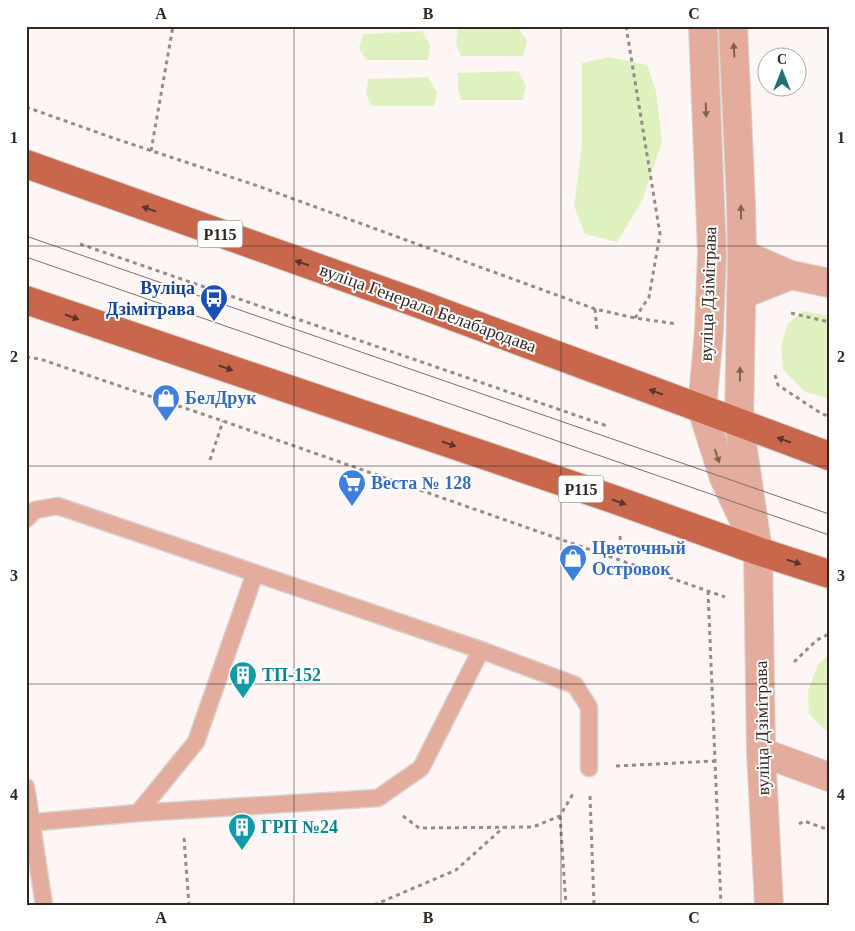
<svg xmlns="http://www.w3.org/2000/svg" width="855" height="931" font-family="'Times New Roman',serif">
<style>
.green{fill:#dff1bf}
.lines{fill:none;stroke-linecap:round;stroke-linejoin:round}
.lane-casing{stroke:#d8d1ce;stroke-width:19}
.street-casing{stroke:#d8d1ce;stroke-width:30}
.primary-casing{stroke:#d8d1ce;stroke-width:30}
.path{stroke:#958c88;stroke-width:3;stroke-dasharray:4 4;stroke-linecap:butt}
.lane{stroke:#e3ac9c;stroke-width:16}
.street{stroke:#e3ac9c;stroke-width:28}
.primary{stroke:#c9674c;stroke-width:28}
.tram{stroke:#7c726e;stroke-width:1}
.oneway{fill:#826258}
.oneway2{fill:#58362c}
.grid{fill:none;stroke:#322621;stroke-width:1;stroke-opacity:0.55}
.labels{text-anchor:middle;stroke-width:4;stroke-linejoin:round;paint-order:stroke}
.shield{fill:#fff;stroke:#706764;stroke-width:1}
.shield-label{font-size:16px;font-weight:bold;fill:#322621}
.transit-label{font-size:18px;font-weight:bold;fill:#164399;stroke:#fff;text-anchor:end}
.street-label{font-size:18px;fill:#322621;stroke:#fff}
.shop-label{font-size:18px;font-weight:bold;fill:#366cbe;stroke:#fff;text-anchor:start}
.culture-label{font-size:18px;font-weight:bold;fill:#0d838f;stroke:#fff;text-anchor:start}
.neatline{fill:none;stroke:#322621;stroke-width:2}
.grid-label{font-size:16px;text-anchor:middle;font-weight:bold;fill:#322621}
</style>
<rect width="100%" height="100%" fill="#fdf6f4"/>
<path class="green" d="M518,27l9,14 -4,15h-62l-5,-12 2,-15z
M422,31l8,14 -2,15h-62l-7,-12 4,-14z
M610,57l37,8 9,26 6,51 -20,59 -25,41 -32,-8 -11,-28 8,-62v-81z
M518,71l8,15 -3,14h-62l-3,-12v-15z
M428,77l9,15 -3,14h-62l-6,-12 2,-15z
M804,311l25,5v83l-25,-8 -21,-22 -2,-23 7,-23z
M829,654v80l-20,-20 -1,-23 10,-26z"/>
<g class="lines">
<g class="lane-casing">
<path id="lane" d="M26,519l9,-9 23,-4 423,144 94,35 14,22v61
M26,787l18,118
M138,813l58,-71 59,-169
M26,823l112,-10 240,-15 43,-30 60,-118"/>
</g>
<g class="street-casing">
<path id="street" d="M703,26l9,227 -3,78 -7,78 22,69 23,49
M733,26l8,178 1,50 -3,169 19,128 3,201 8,153
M742,254l49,21 38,8
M741,295l50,-20
M761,752l68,25"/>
</g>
<g class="primary-casing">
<path id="primary" d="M26,164l388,138 415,154
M26,300l590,200 142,51 71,23"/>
</g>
<path class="path" d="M626,26l34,208 -11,63 -14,21
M26,107l90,32 142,47 337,123 40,9 42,6
M151,151l22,-125
M80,244l527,182
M595,309l2,22
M791,313l38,9
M26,357l14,2 183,62 502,176
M775,375l3,10 44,29 7,2
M210,460l13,-39
M620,536l2,24
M708,591l13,314
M794,662l23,-22 12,-6
M616,766l99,-5
M590,796l4,109
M403,816l16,12 114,-1 27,-11 14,-24
M560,816l6,89
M799,824l5,-3 25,9
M184,838l5,67
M374,905l82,-35 48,-43"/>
<use href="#lane" class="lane"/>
<use href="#street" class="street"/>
<use href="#primary" class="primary"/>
<path class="tram" d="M26,236l803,278
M26,257l803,278"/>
</g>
<defs><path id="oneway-solid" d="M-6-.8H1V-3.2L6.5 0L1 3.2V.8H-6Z" transform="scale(1.25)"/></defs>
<g class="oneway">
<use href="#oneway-solid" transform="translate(734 50) rotate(-93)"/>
<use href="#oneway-solid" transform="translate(706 110) rotate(88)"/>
<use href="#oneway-solid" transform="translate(741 212) rotate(-91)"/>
<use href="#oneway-solid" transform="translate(740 374) rotate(-89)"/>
<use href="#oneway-solid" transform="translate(717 456) rotate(72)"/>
</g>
<g class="oneway2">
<use href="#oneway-solid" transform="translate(149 209) rotate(-161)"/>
<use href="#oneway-solid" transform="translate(302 263) rotate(-161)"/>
<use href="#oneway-solid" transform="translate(72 317) rotate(19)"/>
<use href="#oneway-solid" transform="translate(226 368) rotate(19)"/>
<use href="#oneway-solid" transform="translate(656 392) rotate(-160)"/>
<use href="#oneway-solid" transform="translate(784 440) rotate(-160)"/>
<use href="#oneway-solid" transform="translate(449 444) rotate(19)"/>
<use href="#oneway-solid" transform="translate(619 502) rotate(19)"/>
<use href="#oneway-solid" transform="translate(794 562) rotate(18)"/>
</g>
<path class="grid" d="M294,26v879M561,26v879M26,246h803M26,466h803M26,684h803"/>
<defs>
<g id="bus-pin" transform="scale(1.4375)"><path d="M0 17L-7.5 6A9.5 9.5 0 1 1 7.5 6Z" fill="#1a4fb4" stroke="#fff"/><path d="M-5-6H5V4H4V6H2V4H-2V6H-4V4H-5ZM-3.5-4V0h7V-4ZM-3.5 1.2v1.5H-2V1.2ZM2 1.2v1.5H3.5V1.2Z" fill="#fff"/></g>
<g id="shop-pin" transform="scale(1.4375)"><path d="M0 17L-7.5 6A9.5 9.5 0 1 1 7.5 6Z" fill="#3f7fe0" stroke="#fff"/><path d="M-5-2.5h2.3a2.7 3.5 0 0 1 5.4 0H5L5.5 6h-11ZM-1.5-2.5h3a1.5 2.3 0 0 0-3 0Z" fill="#fff"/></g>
<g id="supermarket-pin" transform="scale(1.4375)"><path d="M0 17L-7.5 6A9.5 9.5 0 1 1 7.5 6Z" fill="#3f7fe0" stroke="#fff"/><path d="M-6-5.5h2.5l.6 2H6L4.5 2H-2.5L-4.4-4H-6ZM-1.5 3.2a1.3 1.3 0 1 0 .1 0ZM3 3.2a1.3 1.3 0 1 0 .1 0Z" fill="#fff"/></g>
<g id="building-pin" transform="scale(1.4375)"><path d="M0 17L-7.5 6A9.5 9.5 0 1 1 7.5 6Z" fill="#0f9aa8" stroke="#fff"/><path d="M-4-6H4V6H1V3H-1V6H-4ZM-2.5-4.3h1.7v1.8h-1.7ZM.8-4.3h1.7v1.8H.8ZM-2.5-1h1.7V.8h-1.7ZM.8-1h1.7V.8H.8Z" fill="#fff"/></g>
</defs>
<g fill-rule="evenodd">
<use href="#bus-pin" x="214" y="298"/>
<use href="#shop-pin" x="166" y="398"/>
<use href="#supermarket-pin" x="352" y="483"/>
<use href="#shop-pin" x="573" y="558"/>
<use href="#building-pin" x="243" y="675"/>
<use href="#building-pin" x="242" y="827"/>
</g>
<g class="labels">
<g class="shield">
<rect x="197.5" y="220.5" width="45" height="27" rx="4"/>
<rect x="558.5" y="475.5" width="45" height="27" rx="4"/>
</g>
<g class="shield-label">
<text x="220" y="240">Р115</text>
<text x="581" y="495">Р115</text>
</g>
<g class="transit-label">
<text x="195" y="294">Вуліца<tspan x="195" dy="21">Дзімітрава</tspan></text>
</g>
<g class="street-label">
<text transform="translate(708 294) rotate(-88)" y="6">вуліца Дзімітрава</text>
<text transform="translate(428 308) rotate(20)" y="6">вуліца Генерала Белабародава</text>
<text transform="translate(762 728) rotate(-91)" y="6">вуліца Дзімітрава</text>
</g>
<g class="shop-label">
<text x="185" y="404">БелДрук</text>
<text x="371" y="489">Веста № 128</text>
<text x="592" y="554">Цветочный<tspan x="592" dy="21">Островок</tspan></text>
</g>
<g class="culture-label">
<text x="262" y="681">ТП-152</text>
<text x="261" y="833">ГРП №24</text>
</g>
</g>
<rect width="855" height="931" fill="none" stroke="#ffffff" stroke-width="55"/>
<g transform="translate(782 72)"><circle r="24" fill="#ffffff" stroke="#ada8a6"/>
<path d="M0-4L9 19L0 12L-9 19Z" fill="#257073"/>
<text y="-8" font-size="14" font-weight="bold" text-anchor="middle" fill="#322621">С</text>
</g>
<rect x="28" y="28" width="800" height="876" class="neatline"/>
<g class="grid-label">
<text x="161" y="19">A</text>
<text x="428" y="19">B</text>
<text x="694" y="19">C</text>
<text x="14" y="143">1</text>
<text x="841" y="143">1</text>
<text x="14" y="362">2</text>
<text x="841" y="362">2</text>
<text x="14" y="581">3</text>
<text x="841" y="581">3</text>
<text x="14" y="800">4</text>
<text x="841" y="800">4</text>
<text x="161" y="923">A</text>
<text x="428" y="923">B</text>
<text x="694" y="923">C</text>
</g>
</svg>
